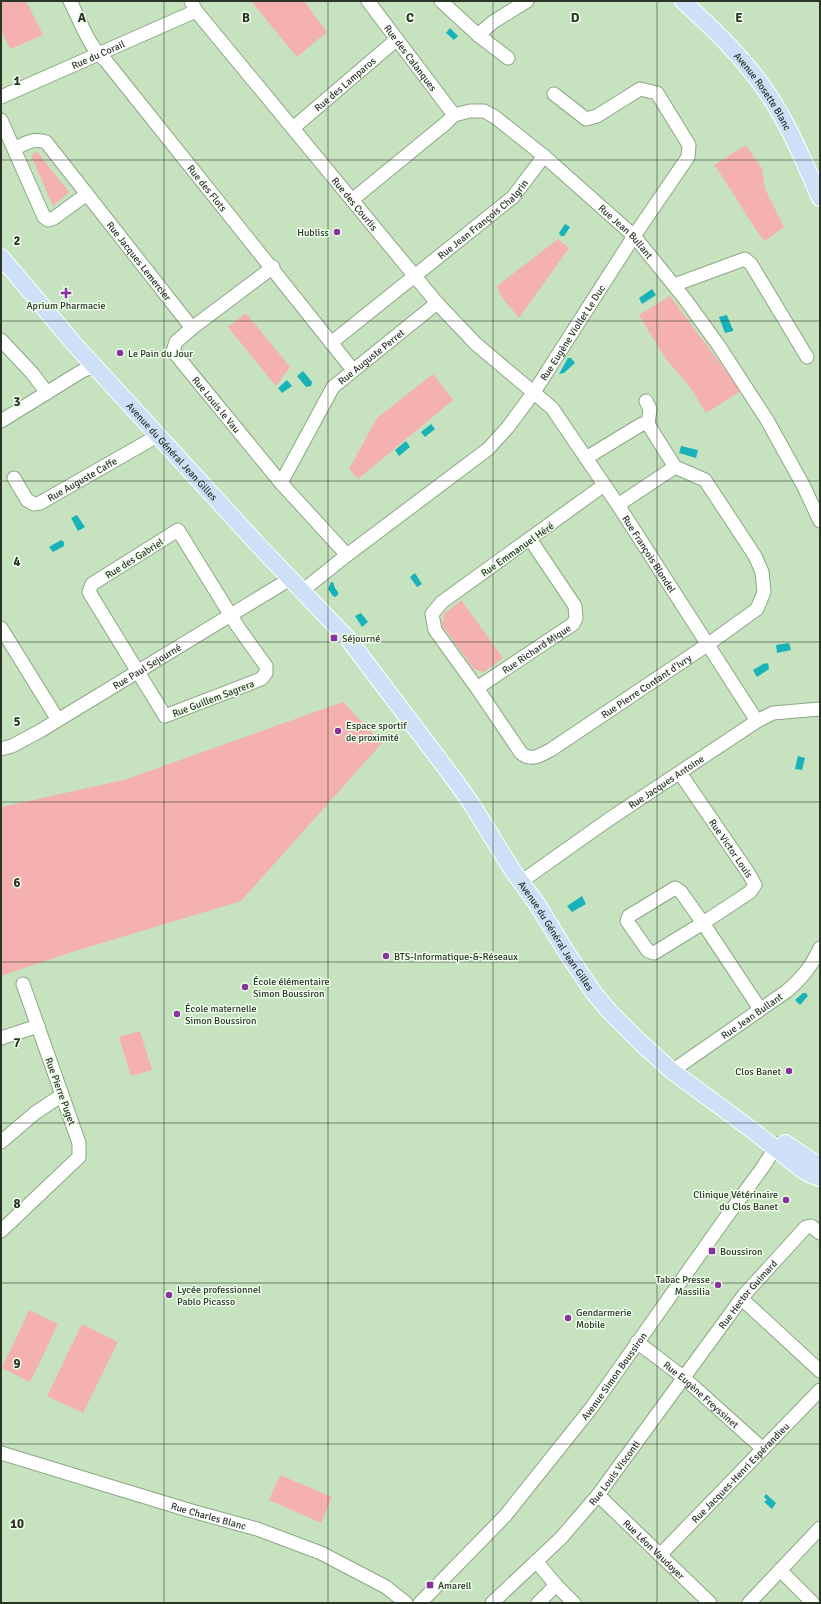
<svg xmlns="http://www.w3.org/2000/svg" width="821" height="1604" font-family="Signika,sans-serif">
<style>
.green{fill:#f5b0b0}
.water{fill:#18b3b9}
.lines{fill:none;stroke-linecap:round;stroke-linejoin:round}
.minor-casing{stroke:#8ca785;stroke-width:15}
.major-casing{stroke:#fff;stroke-width:18}
.minor{stroke:#fff;stroke-width:13}
.major{stroke:#cedff8;stroke-width:16}
.grid{fill:none;stroke:#2a3527;stroke-width:1;stroke-opacity:0.55}
.poi-dot{fill:#89319e;stroke:#f0feec;stroke-width:1.5}
.labels{text-anchor:middle;stroke-width:3;stroke-linejoin:round;paint-order:stroke}
.street-label{font-size:10px;fill:#2a3527;stroke:#f0feec}
.poi-label{font-size:10px;fill:#2a3527;stroke:#f0feec;text-anchor:start}
.grid-label{font-size:13px;text-anchor:middle;font-weight:bold;fill:#2a3527;stroke:#f0feec;stroke-width:3;stroke-linejoin:round;paint-order:stroke}
</style>
<rect width="100%" height="100%" fill="#c6e2bf"/>
<path class="green" d="M1,1h25l17,34 -33,14 -9,-19z
M251,1h53l23,31 -30,25z
M746,145l16,24 3,20 19,38 -19,14 -7,-8 -38,-60 -6,-8z
M37,152l32,40 -16,14 -22,-51z
M558,239l11,9 -50,70 -18,-22 -4,-10z
M670,296l71,95 -35,22 -16,-26 -24,-28 -27,-44z
M246,313l44,54 -14,19 -48,-59z
M433,374l20,26 -95,79 -9,-10 28,-51z
M461,600l42,58 -19,14 -10,-3 -32,-44 2,-11z
M343,702l39,41 -141,158 -169,51 -71,24v-169l123,-27z
M140,1031l12,39 -21,6 -12,-39z
M29,1310l29,14 -28,58 -28,-14z
M82,1324l36,18 -35,71 -36,-17z
M280,1475l52,22 -11,26 -52,-23z"/>
<path class="water" d="M450,28l8,8 -4,4 -8,-7z
M565,224l5,3 -6,9h-3l-2,-3z
M652,289l4,6 -14,9 -3,-6z
M727,315l5,13h1v3l-8,2 -6,-16z
M568,358h3l4,5 -11,10 -5,1z
M303,371l9,11 -1,4 -5,1 -9,-11z
M287,380l5,6 -10,7 -4,-5z
M431,424l4,5 -10,8 -4,-5z
M406,441l4,6 -11,9 -4,-6z
M681,446l17,4 -2,8 -17,-5z
M77,515l8,12 -7,4 -7,-13z
M61,540l3,2v4l-11,6 -4,-5z
M415,573l7,11 -5,3 -7,-10z
M331,582h2l2,6 3,4v3l-3,2 -2,-1 -5,-7z
M361,613l7,9 -6,5 -7,-11z
M789,643l2,7 -14,3 -1,-8z
M765,663l1,1 2,-1 1,6 -12,8 -4,-7z
M798,756l7,2 -3,12 -7,-1z
M582,896l4,8 -14,8 -5,-6z
M803,993h3l2,3 -8,9 -5,-5z
M766,1494l10,9 -4,6 -8,-7 3,-2 -3,-3z"/>
<g class="lines">
<g class="minor-casing">
<g id="minor">
<path id="s1" d="M70,1c11,21 18,45 36,60l247,309"/>
<path id="s2" d="M191,1l5,10 241,292 39,41 76,64 66,97 139,216"/>
<path id="s3" d="M368,1l86,114"/>
<path d="M441,1l37,34 30,23"/>
<path d="M478,35l15,-13 34,-21"/>
<path id="s4" d="M1,97l195,-86"/>
<path d="M1,120l43,97 4,3 6,-2 33,-24"/>
<path id="s5" d="M293,128l103,-88"/>
<path id="s6" d="M14,149c11,-6 20,-11 32,-7l146,186"/>
<path id="s7" d="M352,200l94,-77 8,-8 16,-4h14l11,6 49,39 90,80 51,63 34,47 48,74 36,65 17,36"/>
<path id="s8" d="M273,267l-81,61 -16,14 -3,9 108,132 66,72"/>
<path d="M674,285l71,-26 6,5 56,93"/>
<path d="M1,340l31,33 15,20"/>
<path id="s9" d="M331,343l182,-146 31,-41"/>
<path d="M646,401l4,8 -2,15"/>
<path d="M1,421l81,-50 12,-5"/>
<path d="M586,458l56,-34h6l27,43 -57,38"/>
<path id="s10" d="M14,478l13,22 7,4 6,-1 119,-68"/>
<path id="s11" d="M281,483l52,-96 104,-84"/>
<path id="s12" d="M604,485l-162,117 -10,12 3,16 42,58 44,65c10,9 20,2 31,-4l155,-104 50,-36 7,-17 -2,-20 -7,-16 -50,-76 -30,-13"/>
<path d="M178,530l60,97 28,39v7l-5,6 -96,37 -76,-124 3,-8z"/>
<path id="s13" d="M302,591l45,-36 141,-106 20,-22 26,-35 100,-156 54,-79 1,-12 -32,-52 -17,-4 -43,27 -11,3 -32,-25"/>
<path d="M1,628l57,92"/>
<path id="s14" d="M477,688l96,-64 3,-6 -1,-12 -45,-67"/>
<path id="s15" d="M1,749l11,-3 28,-15 250,-152"/>
<path id="s16" d="M680,773l69,101 6,11 -5,7 -47,31 57,86"/>
<path id="s17" d="M522,881l86,-61 149,-99 16,-8 47,-4"/>
<path d="M675,888l6,4 22,31 -49,30 -6,-2 -21,-30 2,-5z"/>
<path d="M1,1038l37,-12"/>
<path id="s18" d="M672,1071l115,-80c15,-13 24,-24 33,-43"/>
<path d="M1,1142l34,-29 27,-18"/>
<path d="M1,1231l78,-74v-14l-56,-159"/>
<path d="M742,1299l78,72"/>
<path id="s19" d="M637,1342l46,35 80,72"/>
<path id="s20" d="M1,1453l187,57 69,19 64,24 65,34 20,16"/>
<path id="s21" d="M598,1495l112,108"/>
<path id="s22" d="M660,1555l160,-165"/>
<path d="M536,1561l20,24 18,18"/>
<path d="M780,1570l33,33"/>
<path id="s23" d="M420,1603l85,-87 87,-109 130,-184 41,-56 12,-19 4,-4 4,2"/>
<path id="s24" d="M492,1603l69,-65 37,-43 146,-200 62,-68 5,-1 9,7"/>
<path d="M538,1603l18,-18"/>
<path d="M749,1603l71,-75"/>
</g>
</g>
<g class="major-casing">
<g id="major">
<path id="s25" d="M683,1c30,28 60,56 83,90 23,33 38,71 54,107"/>
<path id="s26" d="M1,257l75,89 185,202 88,92 105,139 17,24 40,65 26,36 32,52 25,37 15,18 31,31 32,29 84,62 45,36 10,6 9,3"/>
<path d="M785,1143l35,23"/>
</g>
</g>
<use href="#minor" class="minor"/>
<use href="#major" class="major"/>
</g>
<path class="grid" d="M164,1v1602M328,1v1602M493,1v1602M657,1v1602M1,160h819M1,321h819M1,481h819M1,642h819M1,802h819M1,962h819M1,1123h819M1,1283h819M1,1444h819"/>
<g class="poi-dot">
<circle cx="337" cy="232" r="4"/>
<path d="M64 287h4v4h4v4h-4v4h-4v-4h-4v-4h4z"/>
<circle cx="120" cy="353" r="4"/>
<rect x="330" y="634" width="8" height="8" rx="2"/>
<circle cx="338" cy="731" r="4"/>
<circle cx="386" cy="956" r="4"/>
<circle cx="245" cy="987" r="4"/>
<circle cx="177" cy="1014" r="4"/>
<circle cx="789" cy="1071" r="4"/>
<circle cx="786" cy="1200" r="4"/>
<rect x="708" y="1247" width="8" height="8" rx="2"/>
<circle cx="718" cy="1285" r="4"/>
<circle cx="169" cy="1295" r="4"/>
<circle cx="568" cy="1318" r="4"/>
<rect x="426" y="1581" width="8" height="8" rx="2"/>
</g>
<g class="labels">
<g class="street-label">
<text dy="4" stroke="none"><textPath href="#s4" startOffset="106">Rue du Corail</textPath></text>
<text dy="4" stroke="none"><textPath href="#s3" startOffset="71">Rue des Calanques</textPath></text>
<text dy="4" stroke="none"><textPath href="#s5" startOffset="68">Rue des Lamparos</textPath></text>
<text dy="4" stroke="none"><textPath href="#s25" startOffset="121">Avenue Rosette Blanc</textPath></text>
<text dy="4" stroke="none"><textPath href="#s1" startOffset="233">Rue des Flots</textPath></text>
<text dy="4" stroke="none"><textPath href="#s2" startOffset="261">Rue des Courlis</textPath></text>
<text dy="4" stroke="none"><textPath href="#s9" startOffset="196">Rue Jean François Chalgrin</textPath></text>
<text dy="4" stroke="none"><textPath href="#s7" startOffset="350">Rue Jean Bullant</textPath></text>
<text dy="4" stroke="none"><textPath href="#s6" startOffset="185">Rue Jacques Lemercier</textPath></text>
<text dy="4" stroke="none"><textPath href="#s13" startOffset="378">Rue Eugène Viollet Le Duc</textPath></text>
<text dy="4" stroke="none"><textPath href="#s11" startOffset="158">Rue Auguste Perret</textPath></text>
<text dy="4" stroke="none"><textPath href="#s8" startOffset="201">Rue Louis le Vau</textPath></text>
<text dy="4" stroke="none"><textPath href="#s26" startOffset="259">Avenue du Général Jean Gilles</textPath></text>
<text dy="4" stroke="none"><textPath href="#s10" startOffset="88">Rue Auguste Caffe</textPath></text>
<text transform="translate(517 549) rotate(-35)" y="4">Rue Emmanuel Héré</text>
<text dy="4" stroke="none"><textPath href="#s2" startOffset="721">Rue François Blondel</textPath></text>
<text transform="translate(134 558) rotate(-32)" y="4">Rue des Gabriel</text>
<text dy="4" stroke="none"><textPath href="#s14" startOffset="71">Rue Richard Mique</textPath></text>
<text dy="4" stroke="none"><textPath href="#s15" startOffset="168">Rue Paul Sejourné</textPath></text>
<text dy="4" stroke="none"><textPath href="#s12" startOffset="529">Rue Pierre Contant d'Ivry</textPath></text>
<text transform="translate(213 698) rotate(-21)" y="4">Rue Guillem Sagrera</text>
<text dy="4" stroke="none"><textPath href="#s17" startOffset="175">Rue Jacques Antoine</textPath></text>
<text dy="4" stroke="none"><textPath href="#s16" startOffset="91">Rue Victor Louis</textPath></text>
<text dy="4" stroke="none"><textPath href="#s26" startOffset="879">Avenue du Général Jean Gilles</textPath></text>
<text dy="4" stroke="none"><textPath href="#s18" startOffset="97">Rue Jean Bullant</textPath></text>
<text transform="translate(61 1091) rotate(70)" y="4">Rue Pierre Puget</text>
<text dy="4" stroke="none"><textPath href="#s24" startOffset="402">Rue Hector Guimard</textPath></text>
<text dy="4" stroke="none"><textPath href="#s23" startOffset="299">Avenue Simon Boussiron</textPath></text>
<text dy="4" stroke="none"><textPath href="#s19" startOffset="83">Rue Eugène Freyssinet</textPath></text>
<text dy="4" stroke="none"><textPath href="#s24" startOffset="179">Rue Louis Visconti</textPath></text>
<text dy="4" stroke="none"><textPath href="#s22" startOffset="115">Rue Jacques-Henri Espérandieu</textPath></text>
<text dy="4" stroke="none"><textPath href="#s20" startOffset="217">Rue Charles Blanc</textPath></text>
<text dy="4" stroke="none"><textPath href="#s21" startOffset="78">Rue Léon Vaudoyer</textPath></text>
</g>
<g class="poi-label">
<text x="329" y="236" text-anchor="end">Hubliss</text>
<text x="66" y="309" text-anchor="middle">Aprium Pharmacie</text>
<text x="128" y="357">Le Pain du Jour</text>
<text x="342" y="642">Séjourné</text>
<text x="346" y="729">Espace sportif<tspan x="346" dy="12">de proximité</tspan></text>
<text x="394" y="960">BTS-Informatique-&amp;-Réseaux</text>
<text x="253" y="985">École élémentaire<tspan x="253" dy="12">Simon Boussiron</tspan></text>
<text x="185" y="1012">École maternelle<tspan x="185" dy="12">Simon Boussiron</tspan></text>
<text x="781" y="1075" text-anchor="end">Clos Banet</text>
<text x="778" y="1198" text-anchor="end">Clinique Vétérinaire<tspan x="778" dy="12">du Clos Banet</tspan></text>
<text x="720" y="1255">Boussiron</text>
<text x="710" y="1283" text-anchor="end">Tabac Presse<tspan x="710" dy="12">Massilia</tspan></text>
<text x="177" y="1293">Lycée professionnel<tspan x="177" dy="12">Pablo Picasso</tspan></text>
<text x="576" y="1316">Gendarmerie<tspan x="576" dy="12">Mobile</tspan></text>
<text x="438" y="1589">Amarell</text>
</g>
</g>
<g class="grid-label">
<text x="82" y="22">A</text>
<text x="246" y="22">B</text>
<text x="410" y="22">C</text>
<text x="575" y="22">D</text>
<text x="739" y="22">E</text>
<text x="17" y="85">1</text>
<text x="17" y="245">2</text>
<text x="17" y="406">3</text>
<text x="17" y="566">4</text>
<text x="17" y="726">5</text>
<text x="17" y="887">6</text>
<text x="17" y="1047">7</text>
<text x="17" y="1208">8</text>
<text x="17" y="1368">9</text>
<text x="17" y="1528">10</text>
</g>
<rect width="821" height="1604" fill="none" stroke="#2a3527" stroke-width="4"/>
</svg>
